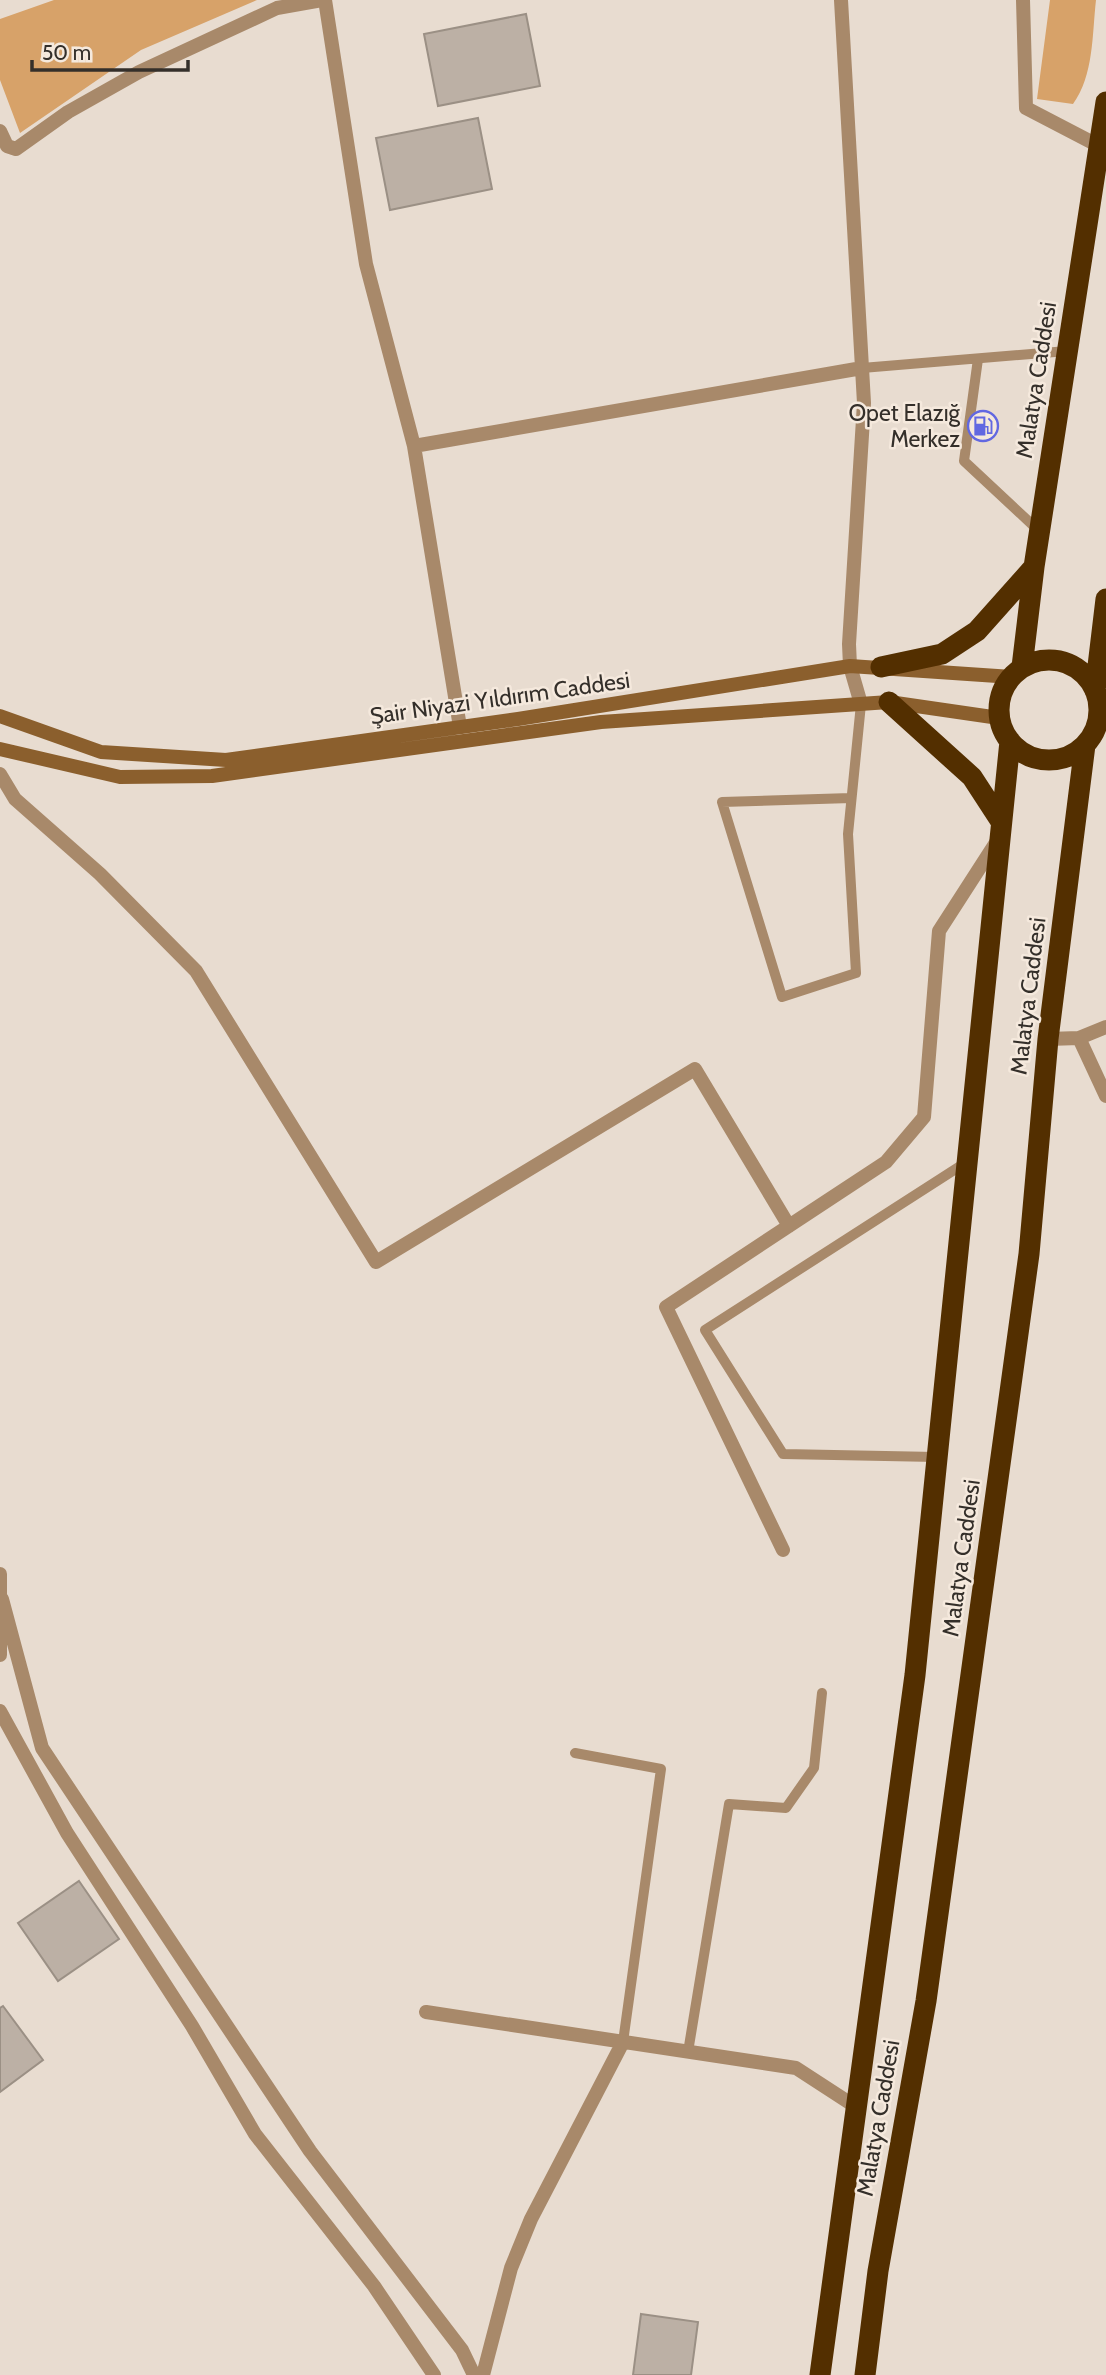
<svg xmlns="http://www.w3.org/2000/svg" width="1106" height="2375" font-family="Cabin,sans-serif">
<style>
.green{fill:#d7a269}
.building{fill:#bcb0a5;stroke:#9b9085;stroke-width:2}
.lines{fill:none;stroke-linecap:round;stroke-linejoin:round}
.lane{stroke:#a8896a;stroke-width:10}
.street{stroke:#a8896a;stroke-width:14}
.secondary{stroke:#8b5f2d;stroke-width:14}
.highway{stroke:#532f00;stroke-width:21}
.labels{text-anchor:middle;stroke-width:5;stroke-linejoin:round;paint-order:stroke}
.street-label{font-size:23px;fill:#342f2a;stroke:#f5e9dd}
.poi-label{font-size:23px;fill:#342f2a;stroke:#f5e9dd;text-anchor:end}
</style>
<rect width="100%" height="100%" fill="#e8dcd0"/>
<path class="green" d="M54,0h203l-116,50 -121,83 -20,-53v-61z
M1050,0h46c-4,35 -2,75 -23,104l-36,-5z"/>
<path class="building" d="M526,14l14,72 -102,20 -14,-72z
M478,118l14,71 -102,21 -14,-72z
M79,1881l40,58 -61,42 -40,-58z
M3,2006l40,54 -43,32v-84z
M641,2314l57,8 -7,53h-58z"/>
<g class="lines">
<path class="lane" d="M978,359l-14,102 75,70
M862,368l205,-17
M851,798l-129,4 60,195 74,-24 -8,-139 13,-130
M936,1457l-153,-3 -78,-124 260,-167
M575,1753l86,16 -38,273
M688,2052l41,-248 57,4 28,-40 8,-75"/>
<path class="street" d="M325,0l41,264 48,182 46,281
M841,0l23,403 -15,241 1,22 11,38
M1023,0l3,108 73,38
M0,131l7,15 9,3 52,-37 71,-40 138,-64 45,-8
M414,446l448,-78
M1098,719h8
M0,774l15,25 85,75 96,97 180,291 319,-193 94,157
M1079,1038l27,58
M1048,1039l31,-1 27,-11
M783,1550l-117,-243 220,-145 38,-45 15,-186 58,-90
M0,1574v81
M2,1599l40,149 268,403 152,199 12,25
M0,1711l67,122 125,193 63,108 119,152 60,89
M426,2012l370,56 60,39
M483,2375l28,-107 20,-49 92,-177"/>
<path class="secondary" d="M0,716l101,36 125,8 292,-41 332,-53 162,11
M0,749l120,28 92,-1 389,-54 288,-20 110,16"/>
<path class="highway" d="M999 710a50 50 0 1 1 100 0a50 50 0 1 1-100 0Z
M881,667l61,-13 35,-23 57,-64
M1022,667l12,-100 72,-465
M1095,691l11,-92
M889,702l83,75 28,43
M820,2375l95,-700 95,-934
M865,2375l13,-104 48,-270 103,-747 19,-215 37,-294"/>
</g>
<defs>
<g id="fuel-ring" transform="scale(1.575)"><circle r="9.5" fill="#f5e9dd" stroke="#6268e1" stroke-width="1.5"/><path d="M-5.5-6h7V0h2V4h1.3V-2.5L3-4.5l.8-.8L6-3V5H2.5V1h-1V6h-7ZM-4.2-4.7v3.2H.2V-4.7Z" fill="#6268e1"/></g>
</defs>
<g fill-rule="evenodd">
<use href="#fuel-ring" x="983" y="426"/>
</g>
<g class="labels">
<g class="street-label">
<text transform="translate(1036 380) rotate(-81)" y="8">Malatya Caddesi</text>
<text transform="translate(500 698) rotate(-8)" y="8">Şair Niyazi Yıldırım Caddesi</text>
<text transform="translate(1028 996) rotate(-83)" y="8">Malatya Caddesi</text>
<text transform="translate(961 1558) rotate(-82)" y="8">Malatya Caddesi</text>
<text transform="translate(878 2118) rotate(-80)" y="8">Malatya Caddesi</text>
</g>
<g class="poi-label">
<text x="960" y="421">Opet Elazığ<tspan x="960" dy="26">Merkez</tspan></text>
</g>
</g>
<path d="M32 60v10h156v-10" fill="none" stroke="#342f2a" stroke-width="3.5"/>
<text x="42" y="60" font-size="21" fill="#342f2a" stroke="#f5e9dd" stroke-width="5" paint-order="stroke">50 m</text>
</svg>
